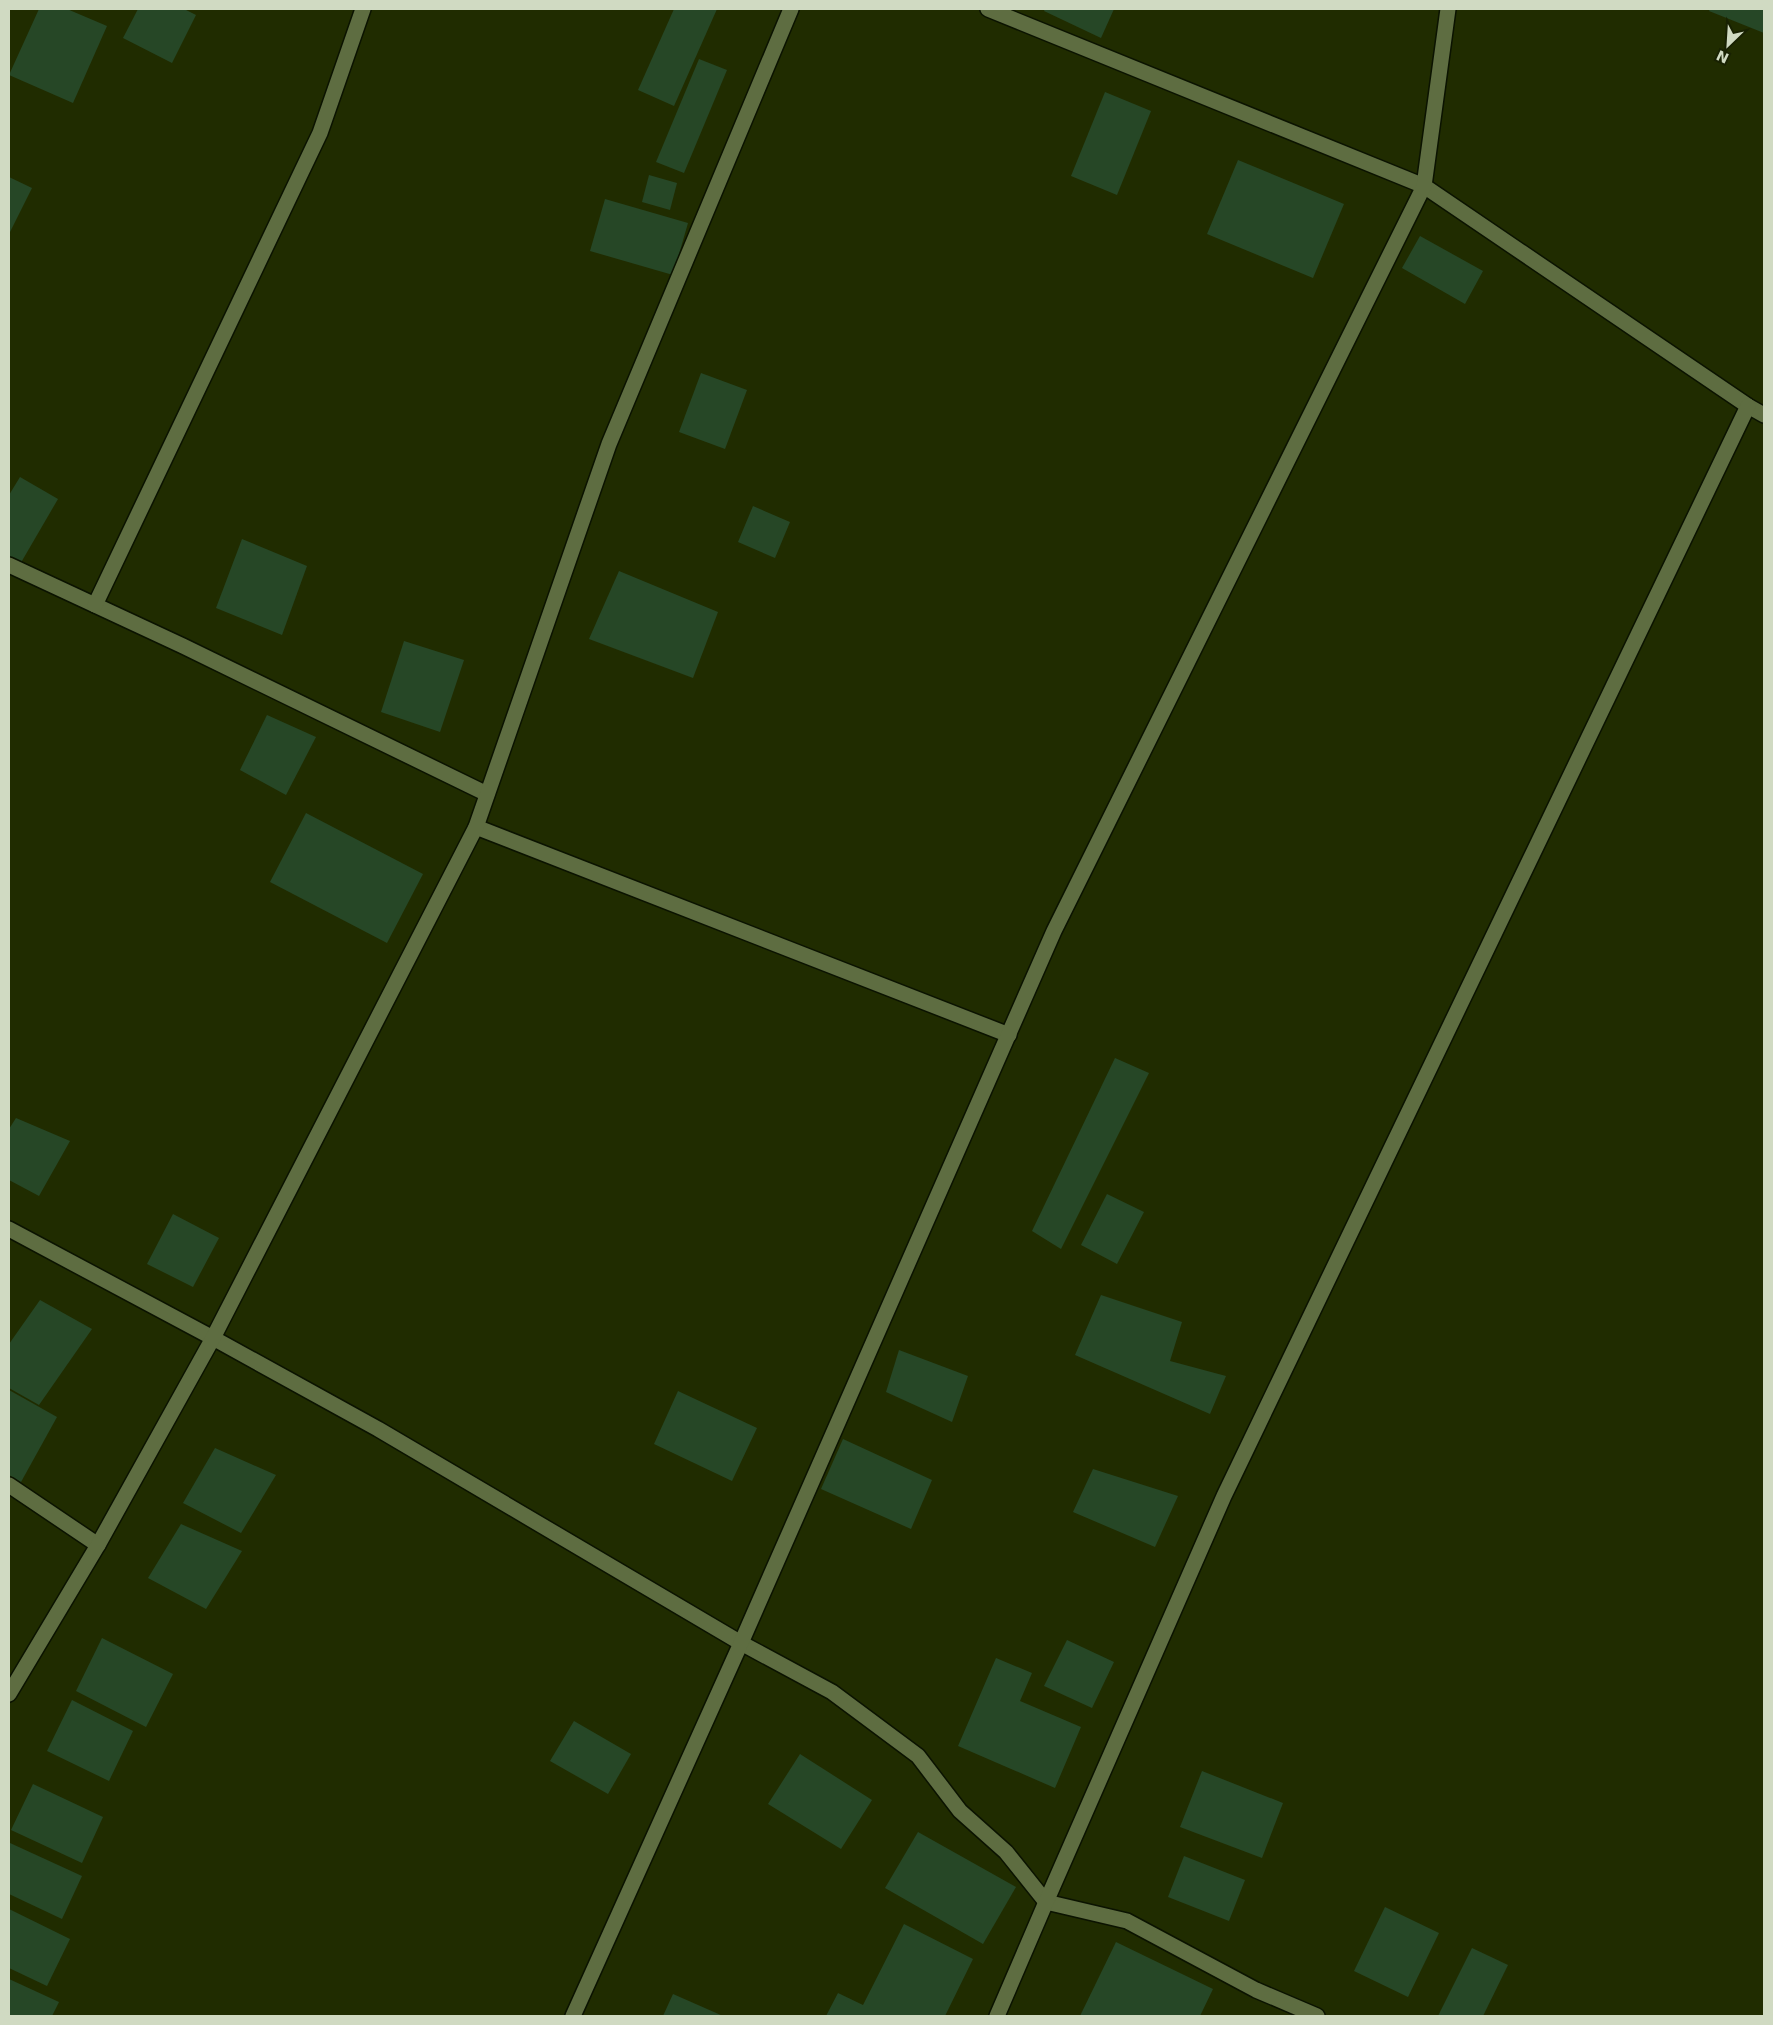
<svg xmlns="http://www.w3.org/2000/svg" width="1773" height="2025" font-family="'DejaVu Sans',sans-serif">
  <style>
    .building { fill: #264726 }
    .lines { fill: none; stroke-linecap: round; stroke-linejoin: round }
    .minor-casing { stroke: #0b1300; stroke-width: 18 }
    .minor { stroke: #5e6d41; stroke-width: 15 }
  </style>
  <rect width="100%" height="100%" fill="#202c00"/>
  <g class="building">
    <path d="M 39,9 L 67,9 L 107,26 L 73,103 L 9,75 Z"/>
    <path d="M 138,9 L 184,9 L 196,15 L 172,63 L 123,38 Z"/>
    <path d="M 674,9 L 717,9 L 674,106 L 638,90 Z"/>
    <path d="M 1045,9 L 1114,9 L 1101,38 L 1044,11 Z"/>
    <path d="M 1710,9 L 1764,9 L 1764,33 L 1709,11 Z"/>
    <path d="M 699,59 L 727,70 L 684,173 L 656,162 Z"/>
    <path d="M 1105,92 L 1151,111 L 1117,195 L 1071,176 Z"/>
    <path d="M 1238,160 L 1344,204 L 1313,278 L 1207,234 Z"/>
    <path d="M 649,175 L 677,183 L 670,210 L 642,202 Z"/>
    <path d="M 9,177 L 32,188 L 9,234 Z"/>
    <path d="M 605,199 L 688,223 L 673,275 L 590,251 Z"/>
    <path d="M 1420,236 L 1483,271 L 1465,304 L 1402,268 Z"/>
    <path d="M 701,373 L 747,390 L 725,449 L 679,432 Z"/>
    <path d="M 20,477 L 58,499 L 19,566 L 9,560 L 9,495 Z"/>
    <path d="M 753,506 L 790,522 L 775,558 L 738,542 Z"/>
    <path d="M 242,539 L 307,566 L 282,635 L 216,608 Z"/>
    <path d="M 619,571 L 718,612 L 693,678 L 589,639 Z"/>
    <path d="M 404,641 L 464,660 L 440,732 L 381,712 Z"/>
    <path d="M 267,715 L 316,737 L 286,795 L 240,770 Z"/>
    <path d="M 306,813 L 423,874 L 387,943 L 270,882 Z"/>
    <path d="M 1115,1058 L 1149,1073 L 1061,1249 L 1032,1231 Z"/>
    <path d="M 16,1118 L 70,1141 L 39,1196 L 9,1180 L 9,1129 Z"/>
    <path d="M 1107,1194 L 1144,1212 L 1117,1264 L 1081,1245 Z"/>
    <path d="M 173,1214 L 219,1238 L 193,1287 L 147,1264 Z"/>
    <path d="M 1101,1295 L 1182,1322 L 1170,1361 L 1226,1376 L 1210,1414 L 1075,1355 Z"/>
    <path d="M 40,1300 L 92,1329 L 39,1405 L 9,1388 L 9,1344 Z"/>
    <path d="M 899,1350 L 968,1376 L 952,1422 L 886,1392 Z"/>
    <path d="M 9,1390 L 57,1417 L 21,1482 L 9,1475 Z"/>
    <path d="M 678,1391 L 757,1428 L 732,1481 L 654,1444 Z"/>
    <path d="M 843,1439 L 932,1480 L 911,1529 L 821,1489 Z"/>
    <path d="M 215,1448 L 276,1475 L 241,1533 L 183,1503 Z"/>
    <path d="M 1093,1469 L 1178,1496 L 1155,1547 L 1073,1512 Z"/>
    <path d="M 181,1524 L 242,1551 L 206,1609 L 148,1578 Z"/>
    <path d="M 102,1638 L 173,1674 L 146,1727 L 76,1691 Z"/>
    <path d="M 1067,1640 L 1114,1662 L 1092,1708 L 1044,1686 Z"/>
    <path d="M 996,1658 L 1032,1673 L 1020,1701 L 1081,1727 L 1055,1788 L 958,1746 Z"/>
    <path d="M 72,1700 L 133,1731 L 109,1781 L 47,1751 Z"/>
    <path d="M 574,1721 L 631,1754 L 608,1794 L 550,1761 Z"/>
    <path d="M 800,1754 L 872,1800 L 841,1849 L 768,1804 Z"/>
    <path d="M 1202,1771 L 1283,1803 L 1262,1858 L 1180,1827 Z"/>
    <path d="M 33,1784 L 103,1817 L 82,1863 L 11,1830 Z"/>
    <path d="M 918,1832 L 1016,1887 L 983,1944 L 885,1888 Z"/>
    <path d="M 10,1843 L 82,1876 L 62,1919 L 9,1894 L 9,1846 Z"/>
    <path d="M 1184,1856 L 1245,1880 L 1229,1921 L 1168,1897 Z"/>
    <path d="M 1385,1907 L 1439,1933 L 1408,1997 L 1354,1971 Z"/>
    <path d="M 9,1909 L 70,1939 L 47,1986 L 9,1968 Z"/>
    <path d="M 904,1924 L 973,1959 L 945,2016 L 826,2016 L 838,1993 L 863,2005 Z"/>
    <path d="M 1116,1942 L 1213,1989 L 1200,2016 L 1080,2016 Z"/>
    <path d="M 1472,1948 L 1508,1965 L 1483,2016 L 1438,2016 Z"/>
    <path d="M 9,1979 L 59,2002 L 52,2016 L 9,2016 Z"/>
    <path d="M 673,1994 L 723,2016 L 663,2016 Z"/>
  </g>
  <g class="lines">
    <defs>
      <g id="minor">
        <path d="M 988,9 L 1424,186 L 1748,406 L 1764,415"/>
        <path d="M 9,565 L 183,646 L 487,794"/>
        <path d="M 95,605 L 320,133 L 363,9"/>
        <path d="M 476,827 L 1009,1035"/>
        <path d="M 9,1229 L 213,1338 L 378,1429 L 741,1643 L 832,1692 L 918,1756 L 960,1811 L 1006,1852 L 1046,1902 L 1127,1921 L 1256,1990 L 1317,2016"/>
        <path d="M 9,1485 L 98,1545"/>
        <path d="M 9,1694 L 98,1545 L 213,1338 L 476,827 L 609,444 L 791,9"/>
        <path d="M 573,2016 L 741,1643 L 1054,931 L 1424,186 L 1448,9"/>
        <path d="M 997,2016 L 1046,1902 L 1224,1496 L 1748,406"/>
      </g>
    </defs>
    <use href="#minor" class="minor-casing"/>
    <use href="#minor" class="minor"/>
  </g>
  <rect width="1773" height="2025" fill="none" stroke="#d0dac2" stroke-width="20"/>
  <g transform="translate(1728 45) rotate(205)" stroke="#182102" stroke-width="4" paint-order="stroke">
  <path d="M0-4L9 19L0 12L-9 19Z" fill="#d0dac2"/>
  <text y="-8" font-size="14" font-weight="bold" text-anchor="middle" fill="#d0dac2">N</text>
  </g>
</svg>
